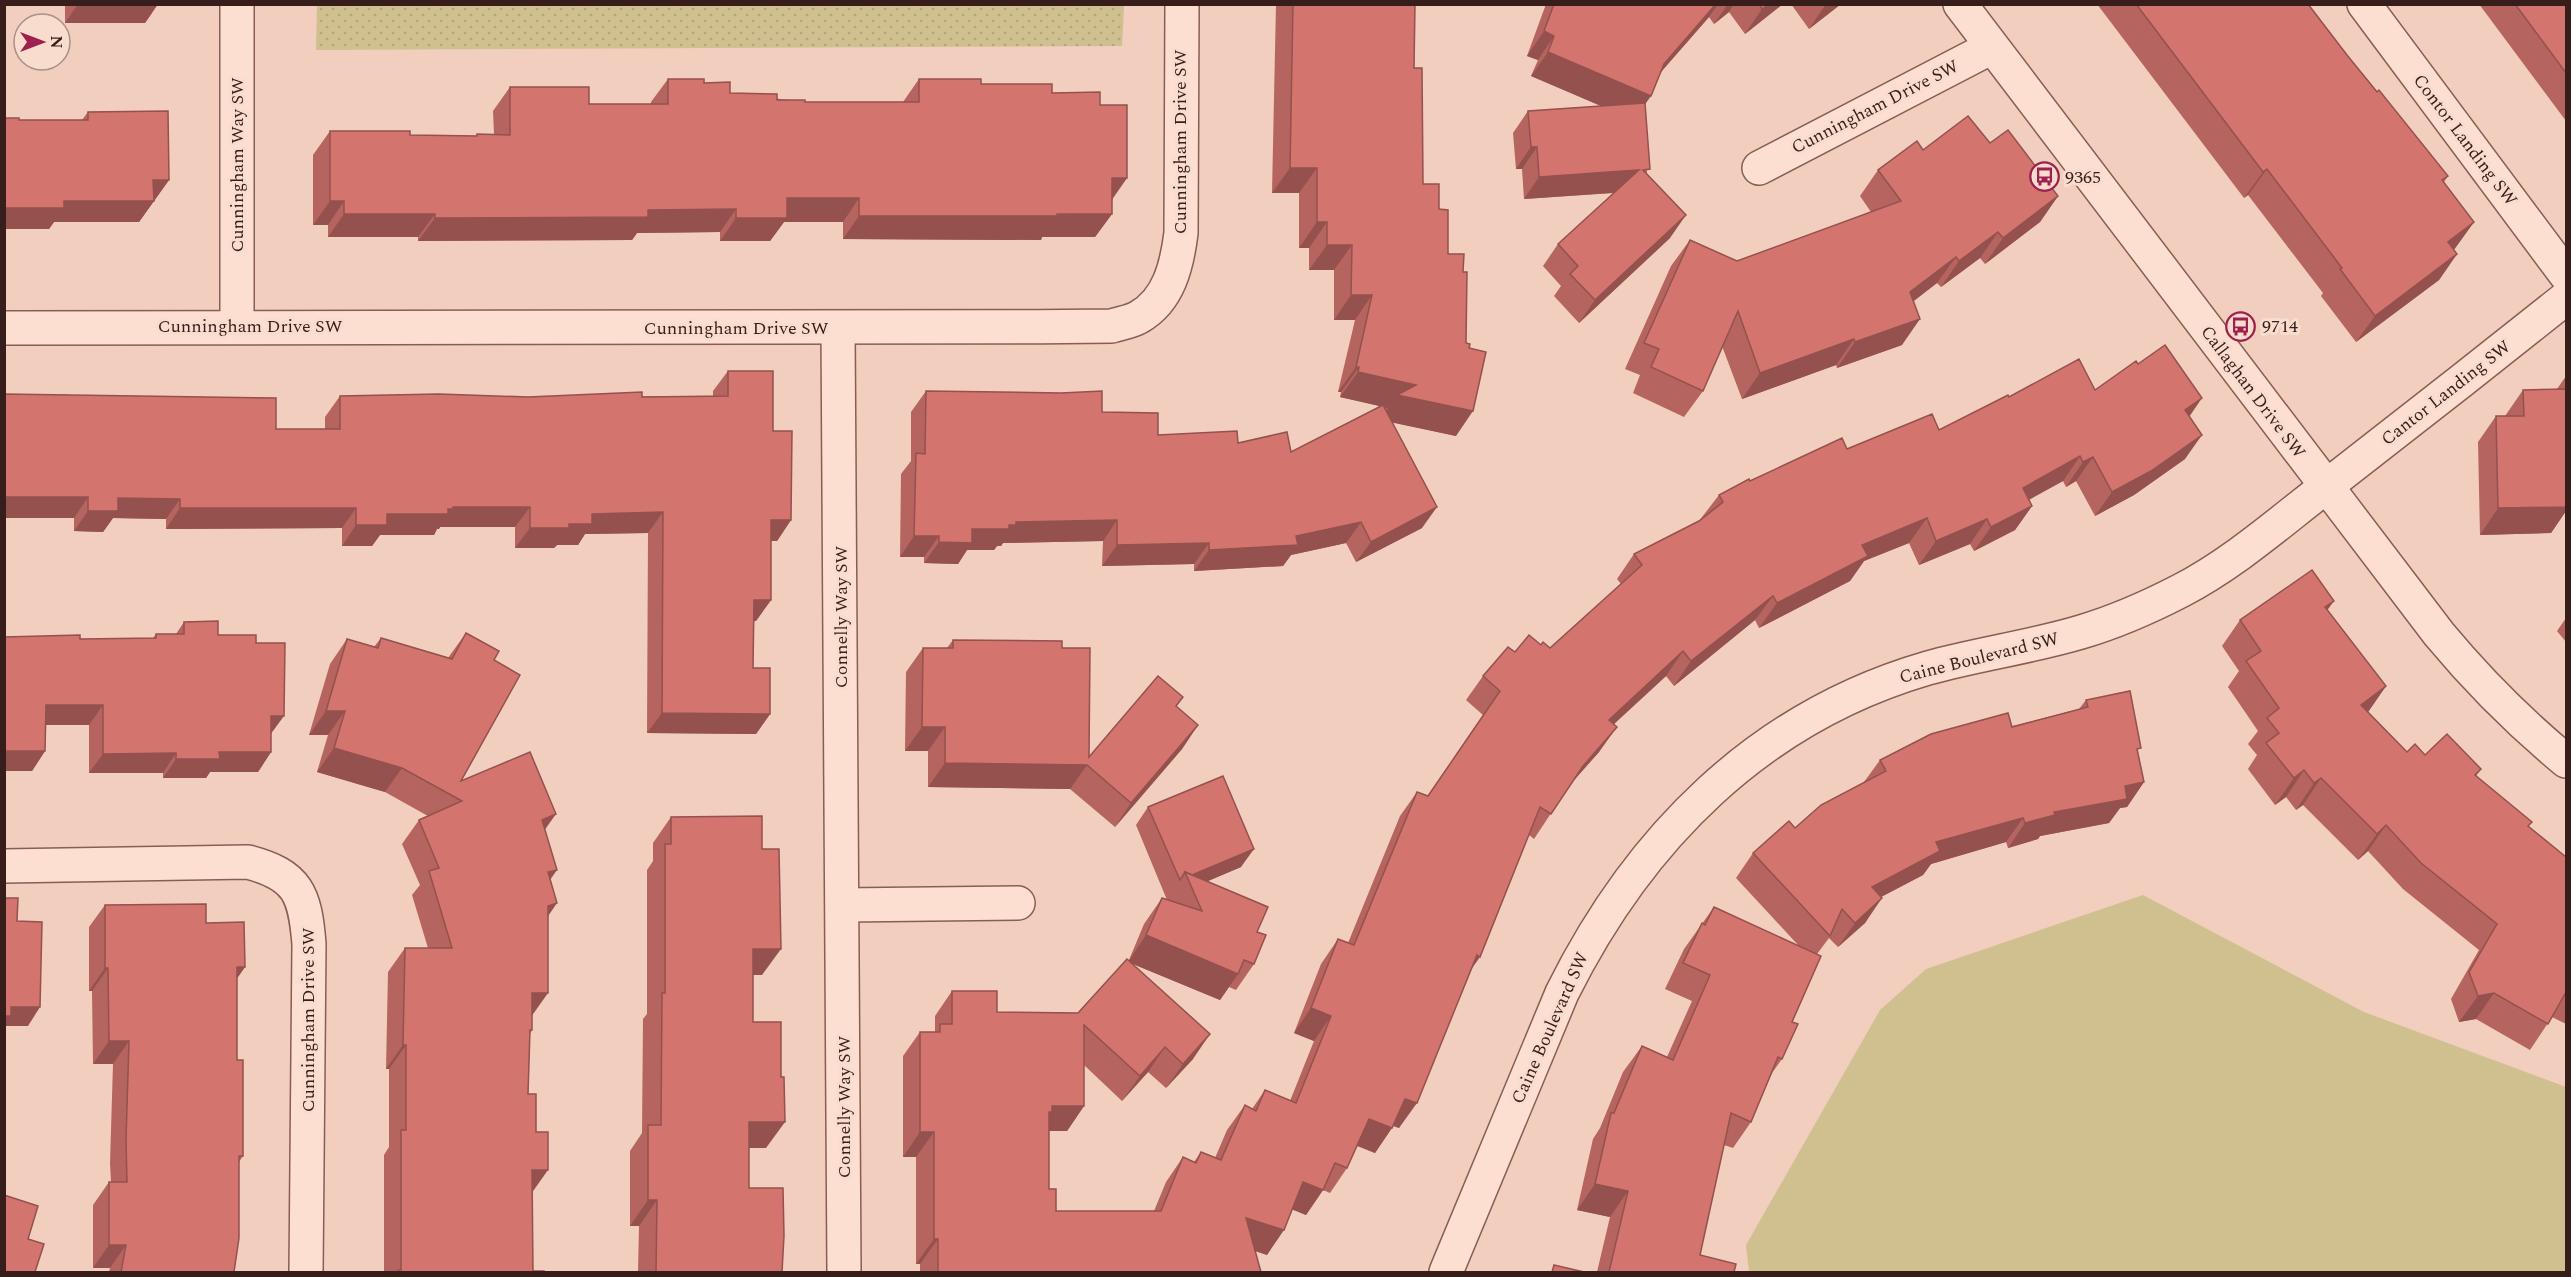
<svg xmlns="http://www.w3.org/2000/svg" width="2571" height="1277" font-family="Spectral,serif">
  <style>
    .grass { fill: #d0c090 }
    .park { fill: url(#park-dots) }
    .lines { fill: none; stroke-linecap: round; stroke-linejoin: round }
    .minor-casing { stroke: #8a5d54; stroke-width: 36 }
    .minor { stroke: #fcdfd0; stroke-width: 33 }
    .wall { fill: #b5645f }
    .shaded-wall { fill: #94514e }
    .building { fill: #d3746f; stroke: #94514e; stroke-width: 1.5 }
    .labels { text-anchor: middle; dominant-baseline: central; stroke-width: 6; stroke-linejoin: round; paint-order: stroke }
    .street-label { font-size: 18px; fill: #381e1b; stroke: #f8dccd }
    .poi-label { font-size: 18px; fill: #381e1b; stroke: #f8dccd; text-anchor: start }
  </style>
  <defs>
    <pattern id="park-dots" width="8" height="8" patternUnits="userSpaceOnUse" patternTransform="scale(1.5)"><rect width="8" height="8" fill="#d0c090"/><path d="M2 2h.1M6 6h.1" fill="none" stroke="#b3a57c" stroke-width="1.8" stroke-linecap="round"/></pattern>
  </defs>
  <rect width="100%" height="100%" fill="#f1cebd"/>
  <path class="grass" d="M 2143,895 L 2364,1012 L 2566,1087 L 2566,1272 L 1749,1272 L 1746,1245 L 1880,1010 L 1926,969 Z"/>
  <path class="park" d="M 317,5 L 1124,4 L 1124,5 L 1122,46 L 316,50 Z"/>
  <g class="lines">
    <defs>
      <g id="minor">
        <path d="M 237,4 L 237,325"/>
        <path d="M 1960,4 L 2439,634 C 2478,681 2519,722 2566,761"/>
        <path d="M 2364,4 L 2566,275"/>
        <path d="M 1759,168 L 1992,47"/>
        <path d="M 4,328 C 374,324 743,330 1112,326 C 1120,323 1131,322 1139,317 C 1169,300 1177,265 1181,233 L 1182,4"/>
        <path d="M 838,329 L 844,1272"/>
        <path d="M 4,866 L 248,862 C 298,875 305,894 309,944 L 306,1272"/>
        <path d="M 843,905 L 1018,903"/>
        <path d="M 1446,1272 L 1562,993 C 1639,838 1759,717 1928,668 C 1978,654 2031,647 2081,632 C 2115,622 2149,607 2180,591 C 2234,563 2280,522 2328,485 C 2408,423 2487,361 2566,298"/>
      </g>
    </defs>
    <use href="#minor" class="minor-casing"/>
    <use href="#minor" class="minor"/>
  </g>
  <g class="wall">
    <path d="M 65,4 L 158,4 L 145,23 L 65,23 Z"/>
    <path d="M 1276,4 L 1415,4 L 1414,68 L 1423,184 L 1439,209 L 1448,254 L 1463,272 L 1466,343 L 1469,348 L 1456,436 L 1392,422 L 1422,528 L 1356,562 L 1346,543 L 1291,555 L 1283,566 L 1194,571 L 1194,564 L 1102,566 L 1103,541 L 1003,543 L 1001,546 L 997,546 L 994,550 L 967,550 L 958,564 L 924,563 L 924,557 L 900,557 L 901,474 L 911,461 L 911,412 L 926,391 L 1102,412 L 1158,435 L 1238,443 L 1291,452 L 1380,406 L 1340,397 L 1341,392 L 1338,392 L 1355,320 L 1334,320 L 1334,270 L 1309,270 L 1309,248 L 1299,248 L 1299,193 L 1272,193 Z"/>
    <path d="M 1546,4 L 1783,4 L 1745,34 L 1729,12 L 1714,24 L 1709,17 L 1660,73 L 1645,104 L 1647,173 L 1670,238 L 1579,323 L 1554,296 L 1561,286 L 1543,266 L 1558,244 L 1614,193 L 1524,199 L 1522,169 L 1516,169 L 1513,133 L 1528,111 L 1601,106 L 1531,76 L 1538,60 L 1527,56 Z"/>
    <path d="M 1791,4 L 1841,4 L 1809,29 Z"/>
    <path d="M 2097,4 L 2308,4 L 2347,55 L 2448,176 L 2444,182 L 2474,222 L 2454,250 L 2457,254 L 2439,280 L 2356,342 L 2321,296 L 2323,293 L 2248,195 L 2244,198 Z"/>
    <path d="M 2479,4 L 2566,4 L 2566,121 Z"/>
    <path d="M 668,79 L 704,83 L 730,93 L 805,102 L 903,102 L 919,79 L 981,84 L 1052,93 L 1100,105 L 1127,178 L 1112,200 L 1112,214 L 1095,237 L 1042,237 L 1041,240 L 843,239 L 843,222 L 784,222 L 770,241 L 720,241 L 720,232 L 637,233 L 632,240 L 418,241 L 418,237 L 328,237 L 328,225 L 313,225 L 313,155 L 330,131 L 410,135 L 476,136 L 477,134 L 494,134 L 493,111 L 510,87 L 589,104 L 651,104 L 651,102 Z"/>
    <path d="M 88,112 L 169,180 L 139,222 L 54,222 L 49,229 L 4,229 L 19,120 L 82,120 Z"/>
    <path d="M 1990,143 L 2058,196 L 2040,222 L 1985,264 L 1980,258 L 1941,287 L 1937,283 L 1913,301 L 1902,345 L 1837,368 L 1836,365 L 1742,399 L 1722,346 L 1703,391 L 1684,417 L 1633,393 L 1640,375 L 1625,369 L 1671,266 L 1690,240 L 1737,261 L 1871,212 L 1860,196 L 1878,170 L 1923,150 Z"/>
    <path d="M 2138,364 L 2189,417 L 2185,459 L 2134,495 L 2095,516 L 2076,481 L 2066,487 L 2063,481 L 2029,500 L 2032,506 L 2015,530 L 1974,551 L 1970,544 L 1919,565 L 1909,543 L 1864,561 L 1850,581 L 1759,628 L 1755,620 L 1674,686 L 1666,676 L 1613,725 L 1599,752 L 1569,786 L 1534,839 L 1529,835 L 1470,971 L 1399,1128 L 1393,1126 L 1375,1153 L 1357,1146 L 1347,1168 L 1330,1193 L 1323,1190 L 1306,1215 L 1292,1209 L 1267,1255 L 1255,1251 L 1261,1272 L 920,1272 L 920,1264 L 916,1264 L 916,1157 L 903,1157 L 903,1056 L 920,1032 L 935,1032 L 935,1016 L 952,991 L 997,1012 L 1078,1013 L 1129,960 L 1144,924 L 1162,898 L 1167,900 L 1136,825 L 1148,807 L 1241,867 L 1207,881 L 1257,932 L 1254,964 L 1236,990 L 1229,987 L 1220,1000 L 1133,964 L 1193,1059 L 1166,1088 L 1148,1072 L 1122,1101 L 1084,1065 L 1084,1106 L 1067,1131 L 1049,1131 L 1049,1189 L 1056,1211 L 1154,1211 L 1166,1182 L 1183,1157 L 1194,1162 L 1201,1152 L 1215,1158 L 1227,1130 L 1245,1105 L 1252,1109 L 1265,1090 L 1290,1101 L 1314,1041 L 1294,1033 L 1321,964 L 1338,939 L 1348,943 L 1400,816 L 1417,792 L 1428,796 L 1483,715 L 1466,700 L 1483,676 L 1515,652 L 1541,645 L 1550,648 L 1621,584 L 1617,579 L 1634,554 L 1699,521 L 1719,495 L 1750,481 L 1847,449 L 1939,430 L 2009,397 L 2095,390 Z"/>
    <path d="M 728,371 L 773,431 L 791,520 L 777,541 L 771,541 L 771,600 L 756,621 L 754,621 L 753,668 L 770,714 L 756,734 L 647,733 L 648,533 L 585,534 L 578,545 L 557,545 L 554,548 L 515,548 L 515,527 L 440,527 L 439,529 L 437,529 L 434,535 L 380,535 L 372,546 L 342,546 L 342,528 L 166,529 L 166,519 L 113,518 L 103,532 L 74,531 L 74,518 L 4,518 L 4,394 L 276,429 L 325,429 L 325,417 L 340,396 L 528,397 L 713,396 L 713,391 Z"/>
    <path d="M 2566,376 L 2566,511 L 2551,533 L 2480,535 L 2478,442 L 2496,416 L 2505,416 L 2523,390 L 2557,389 Z"/>
    <path d="M 2327,610 L 2386,686 L 2368,712 L 2407,752 L 2425,755 L 2481,769 L 2476,776 L 2528,826 L 2566,857 L 2566,1024 L 2552,1017 L 2530,1050 L 2476,1019 L 2459,1022 L 2451,999 L 2479,950 L 2403,889 L 2368,851 L 2358,860 L 2303,805 L 2296,810 L 2286,797 L 2275,805 L 2248,769 L 2257,755 L 2248,744 L 2258,731 L 2228,687 L 2239,671 L 2222,646 L 2240,620 Z"/>
    <path d="M 2566,618 L 2566,642 L 2557,631 Z"/>
    <path d="M 184,622 L 218,635 L 256,643 L 271,734 L 271,752 L 258,772 L 210,772 L 206,778 L 163,778 L 163,773 L 89,773 L 89,725 L 46,725 L 45,751 L 32,771 L 4,771 L 80,639 L 153,638 L 156,634 L 176,634 Z"/>
    <path d="M 466,633 L 494,660 L 461,781 L 545,830 L 550,880 L 548,915 L 532,1015 L 532,1030 L 530,1034 L 528,1094 L 532,1192 L 533,1271 L 544,1272 L 384,1272 L 384,1155 L 389,1147 L 389,1069 L 386,1069 L 388,972 L 405,948 L 428,948 L 412,895 L 420,885 L 402,844 L 419,820 L 428,816 L 385,792 L 317,772 L 328,735 L 309,735 L 330,664 L 347,639 L 374,647 L 381,638 L 448,658 Z"/>
    <path d="M 953,640 L 1062,648 L 1089,757 L 1176,707 L 1198,725 L 1182,749 L 1115,827 L 1070,789 L 928,787 L 928,751 L 905,751 L 906,672 L 923,648 L 947,648 Z"/>
    <path d="M 2086,700 L 2138,752 L 2144,782 L 2127,807 L 2120,808 L 2109,823 L 2040,836 L 2038,839 L 2008,848 L 2006,842 L 1931,864 L 1923,875 L 1881,897 L 1865,923 L 1838,947 L 1829,938 L 1817,954 L 1792,1022 L 1782,1059 L 1772,1073 L 1751,1122 L 1733,1148 L 1724,1145 L 1700,1255 L 1734,1272 L 1597,1272 L 1610,1217 L 1577,1210 L 1593,1139 L 1600,1128 L 1623,1072 L 1642,1046 L 1667,1057 L 1692,1001 L 1665,989 L 1684,949 L 1714,907 L 1799,946 L 1736,878 L 1753,853 L 1795,828 L 1864,782 L 1880,760 L 2079,709 Z"/>
    <path d="M 671,817 L 762,975 L 753,975 L 753,1022 L 766,1148 L 749,1148 L 749,1188 L 782,1272 L 638,1272 L 639,1226 L 630,1226 L 630,1151 L 642,1133 L 643,1019 L 647,1014 L 647,870 L 653,861 L 653,843 Z"/>
    <path d="M 105,905 L 206,923 L 245,967 L 237,978 L 237,1060 L 243,1156 L 239,1162 L 234,1272 L 109,1272 L 110,1268 L 93,1268 L 93,1205 L 109,1182 L 111,1182 L 110,1163 L 113,1064 L 93,1064 L 92,991 L 89,991 L 89,927 Z"/>
  </g>
  <g class="shaded-wall">
    <path d="M 78,4 L 158,4 L 145,23 L 65,23 Z"/>
    <path d="M 1716,4 L 1718,4 L 1709,17 L 1647,88 L 1664,64 Z"/>
    <path d="M 1728,4 L 1734,4 L 1729,12 L 1714,24 Z"/>
    <path d="M 1769,4 L 1783,4 L 1745,34 L 1762,9 Z"/>
    <path d="M 1826,4 L 1841,4 L 1809,29 Z"/>
    <path d="M 1544,31 L 1554,36 L 1538,60 L 1527,56 Z"/>
    <path d="M 1548,52 L 1651,96 L 1634,120 L 1531,76 Z"/>
    <path d="M 1531,147 L 1537,147 L 1522,169 L 1516,169 Z"/>
    <path d="M 1290,168 L 1317,168 L 1299,193 L 1272,193 Z"/>
    <path d="M 2267,169 L 2248,195 L 2244,198 L 2263,172 Z"/>
    <path d="M 1639,170 L 1624,192 L 1524,199 L 1539,177 Z"/>
    <path d="M 1112,178 L 1127,178 L 1110,201 Z"/>
    <path d="M 153,180 L 169,180 L 139,222 L 54,222 L 49,229 L 4,229 L 4,208 L 64,201 Z"/>
    <path d="M 2058,196 L 2040,222 L 1985,264 L 2003,238 Z"/>
    <path d="M 787,198 L 859,198 L 843,222 L 784,222 L 770,241 L 720,241 L 736,218 Z"/>
    <path d="M 330,201 L 344,201 L 328,225 L 313,225 Z"/>
    <path d="M 736,209 L 720,232 L 637,233 L 632,240 L 418,241 L 435,218 L 648,210 Z"/>
    <path d="M 344,214 L 435,214 L 418,237 L 328,237 Z"/>
    <path d="M 1112,214 L 1095,237 L 1042,237 L 1041,240 L 843,239 L 859,216 Z"/>
    <path d="M 1686,215 L 1670,238 L 1579,323 L 1595,300 Z"/>
    <path d="M 1317,222 L 1327,222 L 1309,248 L 1299,248 Z"/>
    <path d="M 2474,222 L 2455,248 L 2430,268 L 2448,242 Z"/>
    <path d="M 1998,232 L 1980,258 L 1941,287 L 1959,261 Z"/>
    <path d="M 1327,245 L 1352,245 L 1334,270 L 1309,270 Z"/>
    <path d="M 2457,254 L 2439,280 L 2356,342 L 2375,316 Z"/>
    <path d="M 1956,257 L 1937,283 L 1892,318 L 1910,292 Z"/>
    <path d="M 1351,295 L 1372,295 L 1355,320 L 1334,320 Z"/>
    <path d="M 1920,319 L 1902,345 L 1837,368 L 1855,342 Z"/>
    <path d="M 1854,339 L 1836,365 L 1742,399 L 1760,373 Z"/>
    <path d="M 1356,367 L 1359,367 L 1341,392 L 1338,392 Z"/>
    <path d="M 1358,372 L 1416,385 L 1473,411 L 1456,436 L 1380,420 L 1388,408 L 1340,397 Z"/>
    <path d="M 2202,398 L 2185,423 L 2185,410 Z"/>
    <path d="M 2202,435 L 2185,459 L 2134,495 L 2095,516 L 2112,492 Z"/>
    <path d="M 2080,456 L 2063,481 L 2006,512 L 2023,488 Z"/>
    <path d="M 2093,457 L 2076,481 L 2066,487 L 2083,462 Z"/>
    <path d="M 2566,488 L 2566,511 L 2551,533 L 2480,535 L 2498,508 Z"/>
    <path d="M 4,497 L 88,497 L 74,518 L 4,518 Z"/>
    <path d="M 118,498 L 180,499 L 166,519 L 113,518 L 103,532 L 74,531 L 88,511 Z"/>
    <path d="M 2032,506 L 2015,530 L 1974,551 L 1991,527 Z"/>
    <path d="M 453,507 L 530,507 L 515,527 L 440,527 L 439,529 L 437,529 L 434,535 L 380,535 L 372,546 L 342,546 L 356,525 L 387,514 L 448,509 Z"/>
    <path d="M 1437,507 L 1422,528 L 1356,562 L 1371,542 Z"/>
    <path d="M 180,508 L 356,508 L 342,528 L 166,529 Z"/>
    <path d="M 663,512 L 648,533 L 585,534 L 578,545 L 557,545 L 554,548 L 515,548 L 530,528 L 569,524 L 592,514 Z"/>
    <path d="M 1927,518 L 1909,543 L 1864,561 L 1850,581 L 1759,628 L 1777,603 L 1862,545 Z"/>
    <path d="M 1987,519 L 1970,544 L 1919,565 L 1936,541 Z"/>
    <path d="M 771,520 L 791,520 L 777,541 L 756,541 Z"/>
    <path d="M 1117,520 L 1103,541 L 1003,543 L 1001,546 L 997,546 L 994,550 L 967,550 L 958,564 L 924,563 L 939,542 L 972,529 L 1009,525 L 1016,522 Z"/>
    <path d="M 1361,522 L 1346,543 L 1291,555 L 1283,566 L 1194,571 L 1209,550 L 1296,536 Z"/>
    <path d="M 914,536 L 939,536 L 924,557 L 900,557 Z"/>
    <path d="M 1209,543 L 1194,564 L 1102,566 L 1117,545 Z"/>
    <path d="M 1773,596 L 1755,620 L 1674,686 L 1691,661 Z"/>
    <path d="M 754,600 L 771,600 L 756,621 L 740,621 Z"/>
    <path d="M 2334,601 L 2315,627 L 2325,607 Z"/>
    <path d="M 1683,651 L 1666,676 L 1591,745 L 1609,720 Z"/>
    <path d="M 2386,686 L 2368,712 L 2361,705 Z"/>
    <path d="M 46,705 L 103,705 L 89,725 L 32,725 Z"/>
    <path d="M 326,711 L 345,711 L 328,735 L 309,735 Z"/>
    <path d="M 662,713 L 770,714 L 756,734 L 647,733 Z"/>
    <path d="M 271,716 L 284,716 L 270,735 Z"/>
    <path d="M 1198,725 L 1182,749 L 1115,827 L 1131,803 Z"/>
    <path d="M 922,727 L 945,727 L 928,751 L 905,751 Z"/>
    <path d="M 1617,727 L 1599,752 L 1565,790 L 1583,766 Z"/>
    <path d="M 334,748 L 402,768 L 385,792 L 317,772 Z"/>
    <path d="M 4,751 L 45,751 L 32,771 L 4,771 Z"/>
    <path d="M 219,752 L 271,752 L 258,772 L 210,772 L 206,778 L 163,778 L 176,759 Z"/>
    <path d="M 176,753 L 163,773 L 89,773 L 103,754 Z"/>
    <path d="M 945,763 L 1087,765 L 1070,789 L 928,787 Z"/>
    <path d="M 2304,770 L 2286,797 L 2275,805 L 2294,778 Z"/>
    <path d="M 2321,778 L 2303,805 L 2296,810 L 2314,783 Z"/>
    <path d="M 2144,782 L 2127,807 L 2120,808 L 2109,823 L 2040,836 L 2038,839 L 2008,848 L 2025,823 L 2125,786 Z"/>
    <path d="M 556,814 L 539,838 L 542,820 Z"/>
    <path d="M 2023,818 L 2006,842 L 1931,864 L 1923,875 L 1854,911 L 1872,887 L 1936,842 Z"/>
    <path d="M 2386,825 L 2368,851 L 2358,860 L 2377,834 Z"/>
    <path d="M 1254,849 L 1241,867 L 1192,888 L 1187,877 Z"/>
    <path d="M 557,870 L 540,894 L 548,872 Z"/>
    <path d="M 1882,898 L 1865,923 L 1838,947 L 1855,923 Z"/>
    <path d="M 557,903 L 540,928 L 548,906 Z"/>
    <path d="M 1146,935 L 1238,974 L 1220,1000 L 1128,962 Z"/>
    <path d="M 753,949 L 781,949 L 762,975 L 735,975 Z"/>
    <path d="M 1477,955 L 1480,957 L 1463,981 Z"/>
    <path d="M 237,967 L 245,967 L 229,990 Z"/>
    <path d="M 105,968 L 108,968 L 92,991 L 89,991 Z"/>
    <path d="M 532,993 L 548,993 L 531,1017 Z"/>
    <path d="M 2494,993 L 2476,1019 L 2459,1022 L 2478,996 Z"/>
    <path d="M 11,1007 L 40,1007 L 28,1026 L 4,1026 L 4,1016 Z"/>
    <path d="M 1311,1008 L 1331,1016 L 1314,1041 L 1294,1033 Z"/>
    <path d="M 1210,1034 L 1193,1059 L 1166,1088 L 1183,1064 Z"/>
    <path d="M 109,1041 L 129,1041 L 113,1064 L 93,1064 Z"/>
    <path d="M 403,1045 L 406,1045 L 389,1069 L 386,1069 Z"/>
    <path d="M 1165,1047 L 1148,1072 L 1122,1101 L 1140,1076 Z"/>
    <path d="M 1405,1099 L 1417,1103 L 1399,1128 L 1387,1123 Z"/>
    <path d="M 1052,1106 L 1084,1106 L 1067,1131 L 1039,1131 Z"/>
    <path d="M 1369,1119 L 1392,1128 L 1375,1153 L 1351,1143 Z"/>
    <path d="M 749,1122 L 785,1122 L 766,1148 L 730,1148 Z"/>
    <path d="M 920,1132 L 934,1132 L 916,1157 L 903,1157 Z"/>
    <path d="M 532,1170 L 548,1170 L 531,1194 Z"/>
    <path d="M 1303,1182 L 1323,1190 L 1306,1215 L 1286,1207 Z"/>
    <path d="M 1595,1184 L 1628,1191 L 1610,1217 L 1577,1210 Z"/>
    <path d="M 648,1200 L 657,1200 L 639,1226 L 630,1226 Z"/>
    <path d="M 1246,1218 L 1284,1230 L 1267,1255 L 1229,1242 Z"/>
    <path d="M 934,1239 L 938,1239 L 920,1264 L 916,1264 Z"/>
    <path d="M 109,1245 L 126,1245 L 110,1268 L 93,1268 Z"/>
  </g>
  <g class="building">
    <path d="M 1293,4 L 1415,4 L 1414,68 L 1422,68 L 1423,184 L 1439,184 L 1439,209 L 1448,210 L 1448,254 L 1464,254 L 1463,272 L 1467,272 L 1466,343 L 1470,344 L 1469,348 L 1486,352 L 1473,411 L 1397,395 L 1416,385 L 1358,372 L 1359,367 L 1356,367 L 1372,295 L 1351,295 L 1352,245 L 1327,245 L 1327,222 L 1317,222 L 1317,168 L 1290,168 Z"/>
    <path d="M 1554,4 L 1716,4 L 1664,64 L 1651,96 L 1548,52 L 1554,36 L 1544,31 Z"/>
    <path d="M 1759,4 L 1769,4 L 1762,9 Z"/>
    <path d="M 2136,4 L 2308,4 L 2347,55 L 2377,92 L 2379,90 L 2448,176 L 2442,180 L 2474,222 L 2448,242 L 2457,254 L 2375,316 L 2340,269 L 2342,268 L 2267,169 L 2263,172 Z"/>
    <path d="M 2515,4 L 2566,4 L 2566,73 Z"/>
    <path d="M 668,79 L 704,79 L 704,83 L 730,82 L 730,93 L 777,94 L 777,100 L 805,100 L 805,102 L 919,102 L 919,79 L 981,79 L 981,84 L 1052,84 L 1052,93 L 1100,92 L 1100,105 L 1127,105 L 1127,178 L 1112,178 L 1112,214 L 1057,214 L 1057,216 L 859,216 L 859,198 L 787,198 L 787,218 L 736,218 L 736,209 L 648,210 L 648,217 L 435,218 L 435,214 L 344,214 L 344,201 L 330,201 L 330,131 L 410,131 L 410,135 L 477,136 L 477,134 L 510,135 L 510,87 L 589,87 L 589,104 L 668,104 Z"/>
    <path d="M 1645,103 L 1650,169 L 1643,170 L 1686,215 L 1595,300 L 1570,274 L 1578,266 L 1558,244 L 1639,170 L 1539,177 L 1537,147 L 1531,147 L 1528,111 Z"/>
    <path d="M 168,111 L 169,180 L 153,180 L 154,201 L 64,201 L 64,208 L 4,208 L 4,118 L 19,118 L 19,120 L 88,120 L 88,112 Z"/>
    <path d="M 1968,116 L 1990,143 L 2008,130 L 2058,196 L 2003,238 L 1998,232 L 1959,261 L 1956,257 L 1910,292 L 1920,319 L 1855,342 L 1854,339 L 1760,373 L 1738,311 L 1703,391 L 1651,367 L 1659,349 L 1644,343 L 1690,240 L 1737,261 L 1901,201 L 1878,170 L 1917,141 L 1923,150 Z"/>
    <path d="M 2165,345 L 2202,398 L 2185,410 L 2202,435 L 2151,471 L 2112,492 L 2093,457 L 2083,462 L 2080,456 L 2023,488 L 2032,506 L 1991,527 L 1987,519 L 1936,541 L 1927,518 L 1862,545 L 1868,556 L 1777,603 L 1773,596 L 1691,661 L 1683,651 L 1609,720 L 1617,727 L 1583,766 L 1551,814 L 1540,807 L 1480,957 L 1477,955 L 1417,1103 L 1405,1099 L 1392,1128 L 1369,1119 L 1347,1168 L 1335,1163 L 1323,1190 L 1303,1182 L 1284,1230 L 1246,1218 L 1261,1272 L 938,1272 L 938,1239 L 934,1239 L 934,1132 L 920,1132 L 920,1032 L 940,1032 L 940,1024 L 952,1024 L 952,991 L 997,991 L 997,1012 L 1078,1013 L 1127,959 L 1210,1034 L 1183,1064 L 1165,1047 L 1140,1076 L 1084,1025 L 1084,1106 L 1052,1106 L 1052,1112 L 1049,1112 L 1049,1189 L 1056,1189 L 1056,1211 L 1161,1211 L 1183,1157 L 1196,1163 L 1201,1152 L 1221,1160 L 1245,1105 L 1256,1111 L 1265,1090 L 1296,1103 L 1331,1016 L 1311,1008 L 1338,939 L 1354,945 L 1417,792 L 1428,796 L 1500,691 L 1483,676 L 1508,647 L 1515,652 L 1529,635 L 1541,645 L 1543,642 L 1550,648 L 1642,565 L 1634,554 L 1699,521 L 1723,502 L 1719,495 L 1749,479 L 1750,481 L 1842,438 L 1847,449 L 1932,414 L 1939,430 L 2008,395 L 2009,397 L 2079,359 L 2095,390 L 2136,361 L 2138,364 Z"/>
    <path d="M 728,371 L 773,371 L 773,431 L 792,431 L 791,520 L 771,520 L 771,600 L 754,600 L 753,668 L 770,668 L 770,714 L 662,713 L 663,512 L 592,514 L 592,524 L 569,524 L 569,528 L 530,528 L 530,507 L 453,507 L 453,509 L 448,509 L 448,514 L 387,514 L 387,525 L 356,525 L 356,508 L 180,508 L 180,499 L 118,498 L 118,511 L 88,511 L 88,497 L 4,497 L 4,394 L 276,398 L 276,429 L 340,429 L 340,396 L 439,394 L 528,397 L 642,392 L 642,397 L 728,396 Z"/>
    <path d="M 2566,389 L 2566,507 L 2498,508 L 2496,416 L 2524,416 L 2523,390 Z"/>
    <path d="M 926,391 L 1061,393 L 1102,391 L 1102,412 L 1158,413 L 1158,435 L 1237,431 L 1238,443 L 1287,432 L 1291,452 L 1383,405 L 1437,507 L 1371,542 L 1361,522 L 1296,536 L 1298,545 L 1209,550 L 1209,543 L 1117,545 L 1117,520 L 1016,522 L 1016,525 L 1009,525 L 1009,529 L 972,529 L 972,543 L 939,542 L 939,536 L 914,536 L 916,453 L 925,454 Z"/>
    <path d="M 2312,570 L 2334,601 L 2325,607 L 2386,686 L 2361,705 L 2407,752 L 2415,744 L 2425,755 L 2447,734 L 2481,769 L 2475,775 L 2532,822 L 2528,826 L 2566,857 L 2566,992 L 2548,1024 L 2494,993 L 2478,996 L 2469,972 L 2497,924 L 2421,863 L 2386,825 L 2377,834 L 2321,778 L 2314,783 L 2304,770 L 2294,778 L 2266,743 L 2279,733 L 2267,718 L 2279,708 L 2246,661 L 2261,651 L 2240,620 Z"/>
    <path d="M 218,621 L 218,635 L 256,635 L 256,643 L 285,643 L 284,716 L 271,716 L 271,752 L 219,752 L 220,759 L 176,759 L 176,753 L 103,754 L 103,705 L 46,705 L 45,751 L 4,751 L 4,637 L 80,635 L 80,639 L 156,638 L 156,634 L 184,634 L 184,622 Z"/>
    <path d="M 466,633 L 499,651 L 494,660 L 520,675 L 461,781 L 530,752 L 556,814 L 542,820 L 557,870 L 548,872 L 557,903 L 548,906 L 548,993 L 532,993 L 532,1030 L 530,1030 L 528,1094 L 536,1094 L 536,1132 L 548,1132 L 548,1170 L 532,1170 L 533,1271 L 544,1271 L 544,1272 L 398,1272 L 398,1270 L 401,1270 L 401,1130 L 406,1130 L 406,1045 L 403,1045 L 405,948 L 452,948 L 429,871 L 439,868 L 419,820 L 462,801 L 402,768 L 334,748 L 345,711 L 326,711 L 347,639 L 378,648 L 381,638 L 452,659 Z"/>
    <path d="M 953,640 L 1062,641 L 1062,648 L 1090,648 L 1089,757 L 1158,676 L 1183,697 L 1176,706 L 1198,725 L 1131,803 L 1087,765 L 945,763 L 945,727 L 922,727 L 923,648 L 953,648 Z"/>
    <path d="M 2130,691 L 2141,748 L 2137,749 L 2144,782 L 2125,786 L 2127,799 L 2054,812 L 2055,815 L 2025,823 L 2023,818 L 1936,842 L 1940,851 L 1872,887 L 1882,898 L 1855,923 L 1842,909 L 1830,936 L 1753,853 L 1789,821 L 1795,828 L 1821,805 L 1886,771 L 1880,760 L 1931,734 L 2008,713 L 2012,727 L 2088,707 L 2086,700 Z"/>
    <path d="M 1223,776 L 1254,849 L 1192,875 L 1185,872 L 1180,880 L 1148,807 Z"/>
    <path d="M 762,816 L 762,849 L 779,849 L 781,949 L 753,949 L 753,1022 L 781,1022 L 781,1077 L 784,1077 L 785,1122 L 749,1122 L 749,1188 L 783,1188 L 784,1236 L 782,1272 L 656,1272 L 657,1200 L 648,1200 L 648,1125 L 661,1125 L 662,993 L 665,993 L 665,844 L 671,844 L 671,817 Z"/>
    <path d="M 1185,872 L 1268,907 L 1257,932 L 1266,935 L 1254,964 L 1244,960 L 1238,974 L 1146,935 L 1162,898 L 1202,911 Z"/>
    <path d="M 4,898 L 18,898 L 17,921 L 42,922 L 40,1007 L 11,1007 L 11,1016 L 4,1016 Z"/>
    <path d="M 206,904 L 206,923 L 244,922 L 245,967 L 237,967 L 237,1060 L 243,1060 L 243,1156 L 239,1156 L 239,1238 L 234,1272 L 121,1272 L 126,1245 L 109,1245 L 109,1182 L 127,1182 L 126,1140 L 129,1041 L 109,1041 L 108,968 L 105,968 L 105,905 Z"/>
    <path d="M 1714,907 L 1821,956 L 1792,1022 L 1798,1024 L 1782,1059 L 1778,1057 L 1751,1122 L 1731,1113 L 1700,1255 L 1736,1264 L 1734,1272 L 1609,1272 L 1628,1191 L 1595,1184 L 1611,1113 L 1614,1113 L 1642,1046 L 1673,1060 L 1710,975 L 1683,963 L 1702,923 L 1705,925 Z"/>
    <path d="M 4,1195 L 38,1206 L 28,1239 L 44,1244 L 35,1272 L 4,1272 Z"/>
    <path d="M 1554,1265 L 1584,1272 L 1552,1272 Z"/>
  </g>
  <defs>
    <symbol id="bus-ring" viewBox="-11 -11 22 22"><circle r="9.5" fill="#f8dccd" stroke="#9e204f" stroke-width="1.5"/><path d="M-5-6H5V4H4V6H2V4H-2V6H-4V4H-5ZM-3.5-4V0h7V-4ZM-3.5 1.2v1.5H-2V1.2ZM2 1.2v1.5H3.5V1.2Z" fill="#9e204f"/></symbol>
  </defs>
  <g fill-rule="evenodd">
    <use href="#bus-ring" x="2028" y="160" width="33" height="33"/>
    <use href="#bus-ring" x="2224" y="310" width="33" height="33"/>
  </g>
  <g class="labels">
    <g class="street-label">
      <text transform="translate(1875 107) rotate(-27)">Cunningham Drive SW</text>
      <text transform="translate(2465 140) rotate(53)">Contor Landing SW</text>
      <text transform="translate(1180 142) rotate(-90)">Cunningham Drive SW</text>
      <text transform="translate(237 165) rotate(-90)">Cunningham Way SW</text>
      <text x="250" y="326">Cunningham Drive SW</text>
      <text x="736" y="328">Cunningham Drive SW</text>
      <text transform="translate(2253 392) rotate(53)">Callaghan Drive SW</text>
      <text transform="translate(2446 393) rotate(-38)">Cantor Landing SW</text>
      <text transform="translate(841 617) rotate(-90)">Connelly Way SW</text>
      <text transform="translate(1979 658) rotate(-14)">Caine Boulevard SW</text>
      <text transform="translate(308 1020) rotate(-90)">Cunningham Drive SW</text>
      <text transform="translate(1550 1028) rotate(-66)">Caine Boulevard SW</text>
      <text transform="translate(844 1107) rotate(-90)">Connelly Way SW</text>
    </g>
    <g class="poi-label">
      <text x="2065" y="177">9365</text>
      <text x="2262" y="326">9714</text>
    </g>
  </g>
  <rect width="2571" height="1277" fill="none" stroke="#381e1b" stroke-width="12"/>
  <g transform="translate(42 42) rotate(90)"><circle r="28" fill="#f8dccd" stroke="#ab9086" stroke-width="1.5"/>
  <path d="M0-4.5L10 22L0 15L-10 22Z" fill="#9e204f"/>
  <text y="-9" font-size="16" font-weight="bold" text-anchor="middle" fill="#381e1b">N</text>
  </g>
</svg>
